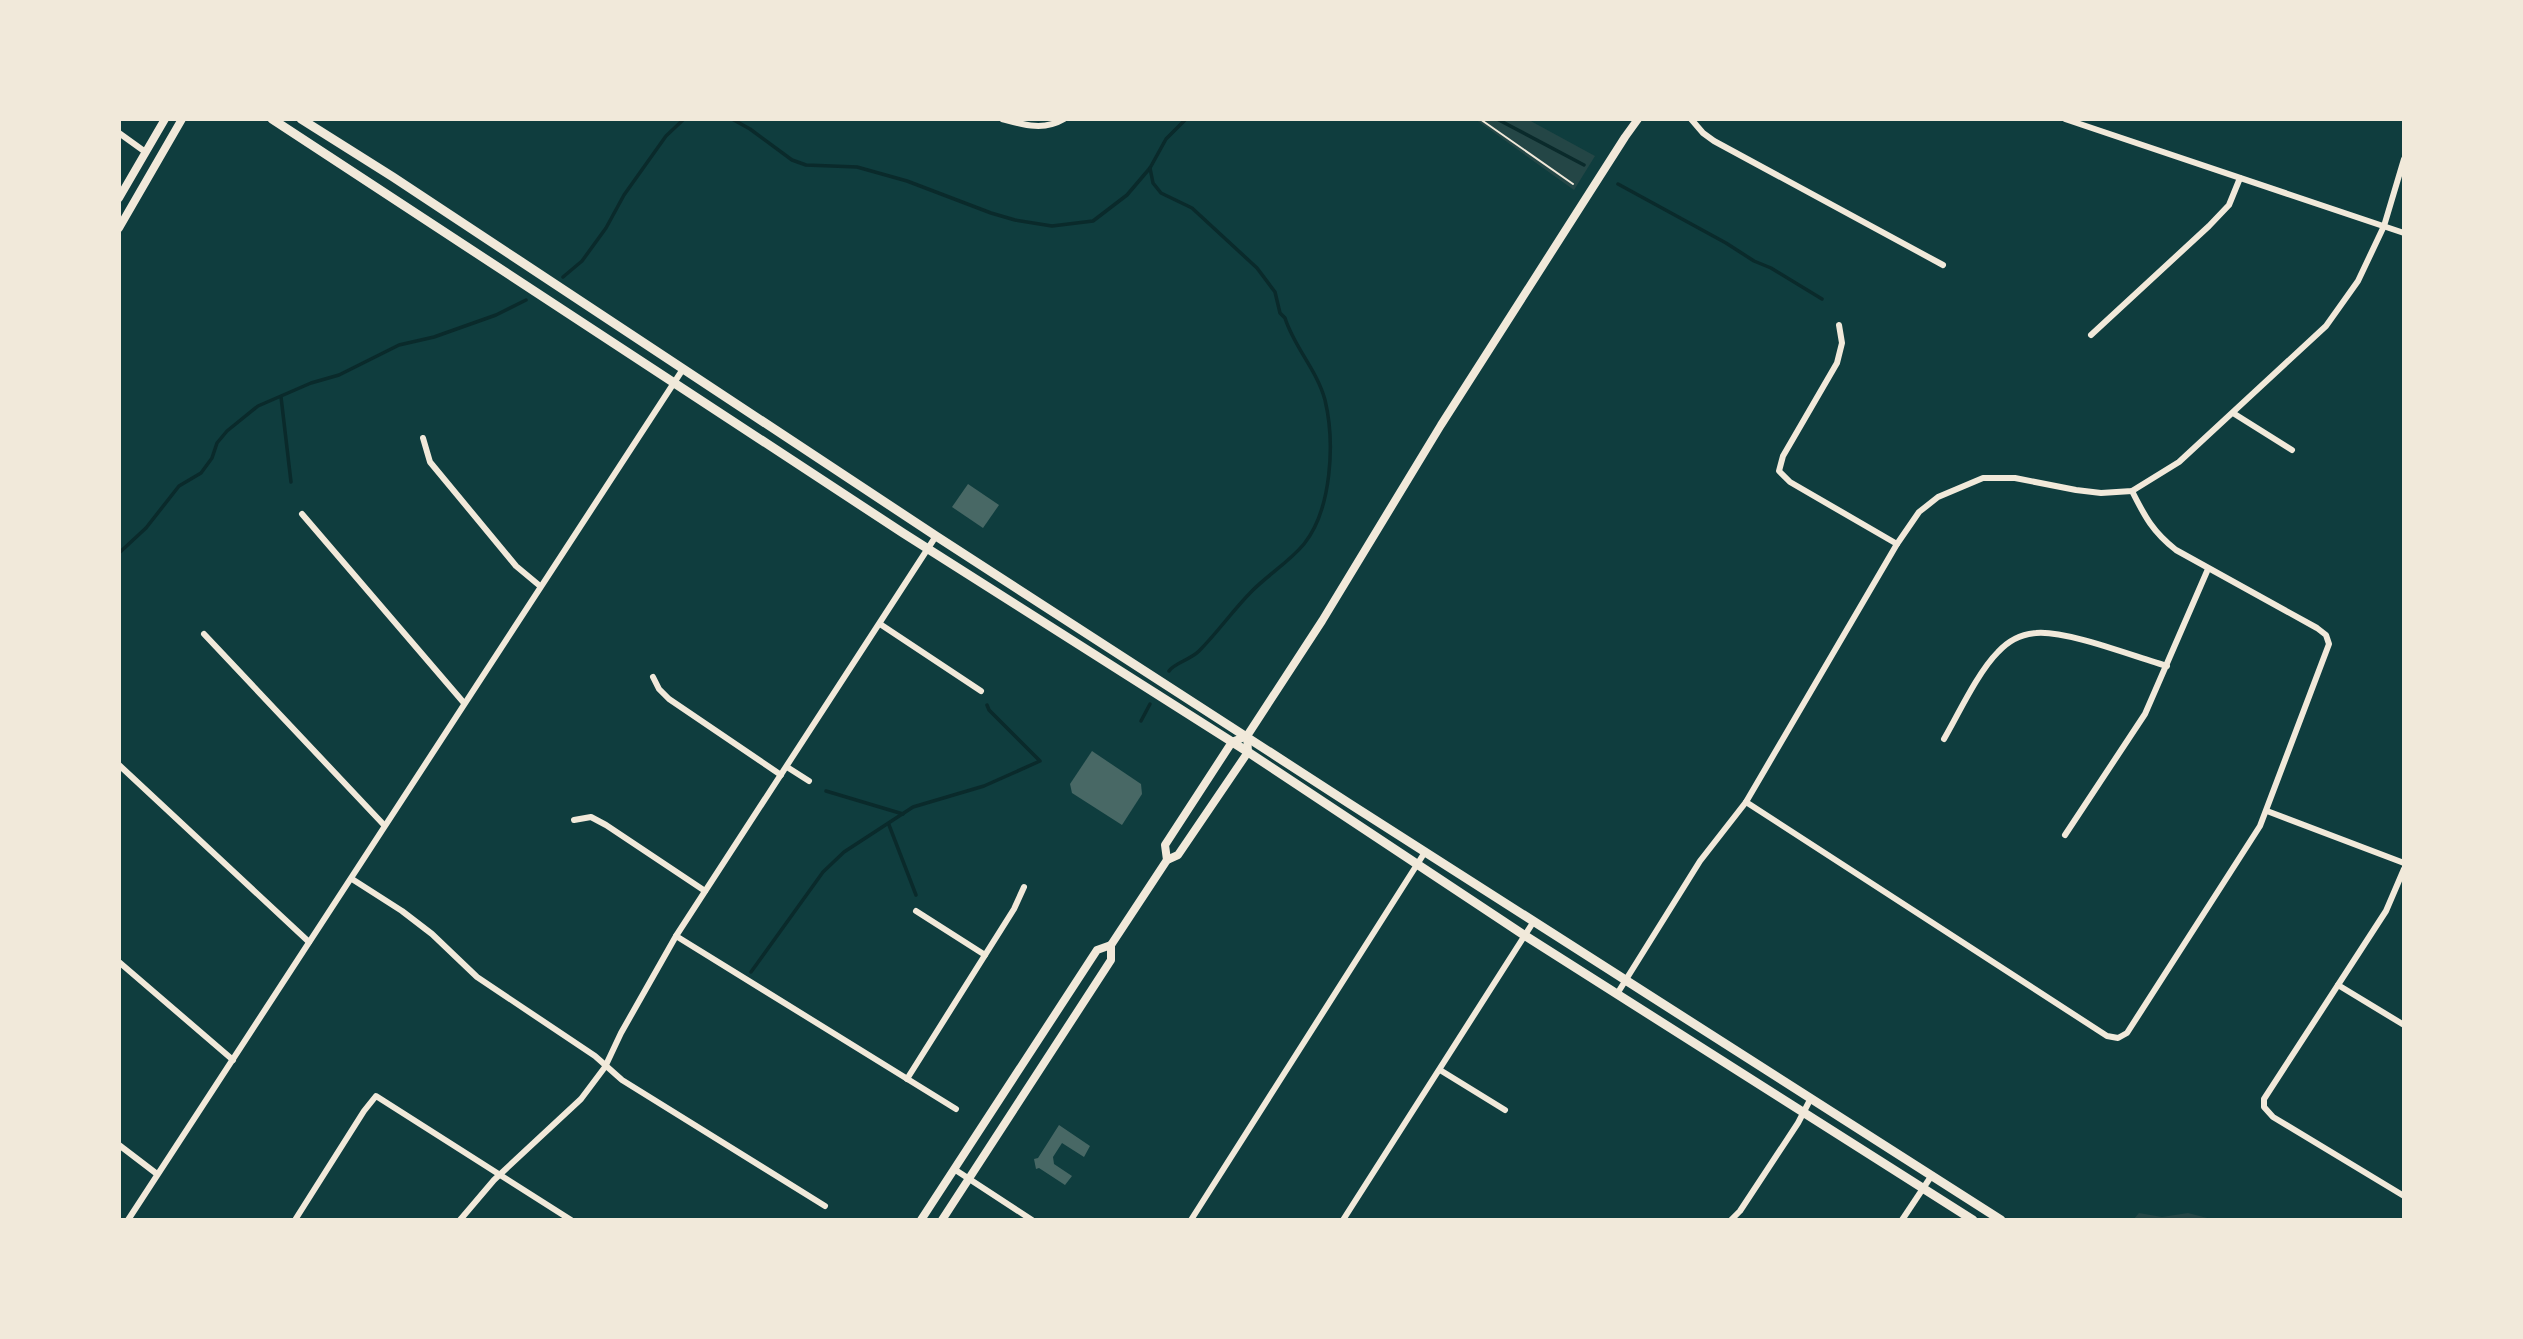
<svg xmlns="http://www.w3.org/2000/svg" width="2523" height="1339" font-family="'Work Sans',sans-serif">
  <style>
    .green { fill: #244646 }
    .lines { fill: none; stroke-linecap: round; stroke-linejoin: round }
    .stream { stroke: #0a2a2b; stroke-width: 3.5 }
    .building { fill: #486865 }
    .path { stroke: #f1e9da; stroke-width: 2 }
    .minor { stroke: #f1e9da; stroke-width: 6 }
    .tertiary { stroke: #f1e9da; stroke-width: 8 }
    .secondary { stroke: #f1e9da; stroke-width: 9 }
  </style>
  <rect width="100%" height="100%" fill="#0f3d3e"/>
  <g class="green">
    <path d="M 1475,119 L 1527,119 L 1595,156 L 1574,190 Z"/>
    <path d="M 2139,1213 L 2162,1217 L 2188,1213 L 2215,1220 L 2133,1220 Z"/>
  </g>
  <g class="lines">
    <g class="stream">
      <path d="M 732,119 L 750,129 L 792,160 L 806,165 L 857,167 L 907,181 L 991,213 L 1015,220 L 1052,226 L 1093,221 L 1127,195 L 1150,168 L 1166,139 L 1186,119"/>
      <path d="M 1497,119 L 1584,165"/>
      <path d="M 1150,168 L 1153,183 L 1161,193 L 1192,208 L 1257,268 L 1275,292 L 1280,313 L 1285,318 C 1294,347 1317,370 1325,400 C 1335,442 1332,509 1304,544 C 1289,562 1269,574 1252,591 C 1233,610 1218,632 1199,651 C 1190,660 1174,663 1169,671"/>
      <path d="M 1618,184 L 1726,243 L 1754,261 L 1771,268 L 1822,299"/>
      <path d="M 563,277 L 582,261 L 606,228 L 624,195 L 666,136 L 684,119"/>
      <path d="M 281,397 L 291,482"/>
      <path d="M 119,553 L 146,528 L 179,486 L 201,473 L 212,458 L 217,443 L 227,431 L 258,406 L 311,383 L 339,375 L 399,345 L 434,337 L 496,315 L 526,300"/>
      <path d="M 1141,721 L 1150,704"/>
      <path d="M 826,791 L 903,814"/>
      <path d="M 889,825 L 916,895"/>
      <path d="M 751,972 L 823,872 L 844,852 L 913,807 L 984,786 L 1040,761 L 989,710 L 987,705"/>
    </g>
  </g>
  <g class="building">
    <path d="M 968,484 L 999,505 L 983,528 L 952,507 Z"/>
    <path d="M 1092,751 L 1141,784 L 1142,794 L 1122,825 L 1072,793 L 1070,784 Z"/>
    <path d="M 1059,1125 L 1090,1146 L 1084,1157 L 1062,1143 L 1053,1157 L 1054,1164 L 1072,1176 L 1065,1185 L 1039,1168 L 1036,1169 L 1034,1159 L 1038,1158 Z"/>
  </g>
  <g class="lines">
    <path class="path" d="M 1480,119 L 1573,184"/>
    <g class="minor">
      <path d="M 1002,119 C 1024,125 1044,131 1064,119"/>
      <path d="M 1691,119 L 1703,133 L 1714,141 L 1943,265"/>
      <path d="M 2065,119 L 2404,233"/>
      <path d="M 119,133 L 144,151"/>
      <path d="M 1839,325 L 1842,343 L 1837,363 L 1783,456 L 1779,471 L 1790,482 L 1897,544"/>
      <path d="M 2091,335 L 2209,226 L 2229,205 L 2240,178"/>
      <path d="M 2233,413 L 2292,450"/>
      <path d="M 423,438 L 430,462 L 516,566 L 540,586"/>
      <path d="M 302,514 L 464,703"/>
      <path d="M 880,624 L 981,691"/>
      <path d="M 204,634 L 384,825"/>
      <path d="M 653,677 L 659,689 L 669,699 L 781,775"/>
      <path d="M 1944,739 C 1959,713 1978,672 1998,652 C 2008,641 2021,634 2036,633 C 2066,630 2135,657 2167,666"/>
      <path d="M 119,765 L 309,942"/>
      <path d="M 787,767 L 809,781"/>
      <path d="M 1746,802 L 2107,1036 L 2118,1038 L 2127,1033 L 2260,826 L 2329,644 L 2326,635 L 2317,628 L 2176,550 C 2153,532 2145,517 2132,491"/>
      <path d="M 2267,811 L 2404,863"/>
      <path d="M 574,820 L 591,817 L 606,825 L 705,891"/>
      <path d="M 2065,835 L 2145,714 L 2208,569"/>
      <path d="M 2404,869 L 2386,911 L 2264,1099 L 2264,1107 L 2273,1117 L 2404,1196"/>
      <path d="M 352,879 L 402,911 L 432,934 L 477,977 L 595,1056 L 622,1080 L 825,1206"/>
      <path d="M 916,911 L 985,955"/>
      <path d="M 676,936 L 956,1109"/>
      <path d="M 119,962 L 233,1060"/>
      <path d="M 2338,985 L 2404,1025"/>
      <path d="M 1617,994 L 1700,861 L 1746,802 L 1897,544 L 1919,512 L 1938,497 L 1983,478 L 2015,478 L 2076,490 L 2101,493 L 2132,491 L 2179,462 L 2326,326 L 2358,281 L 2384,226 L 2404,159"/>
      <path d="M 1440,1070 L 1505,1110"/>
      <path d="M 907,1079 L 1014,909 L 1024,887"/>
      <path d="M 119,1145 L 157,1174"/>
      <path d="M 954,1169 L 1032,1220"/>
      <path d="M 128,1220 L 683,369"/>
      <path d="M 295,1220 L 364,1111 L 376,1096 L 571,1220"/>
      <path d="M 460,1220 L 494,1180 L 581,1099 L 605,1067 L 621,1033 L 676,936 L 936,536"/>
      <path d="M 1191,1220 L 1425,852"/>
      <path d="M 1343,1220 L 1534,921"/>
      <path d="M 1731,1220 L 1740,1211 L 1798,1123 L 1811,1098"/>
      <path d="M 1902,1220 L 1932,1175"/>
    </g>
    <g class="tertiary">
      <path d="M 119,198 L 165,119"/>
      <path d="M 119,228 L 182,119"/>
      <path d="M 1167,860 L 1165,845 L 1232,742 L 1247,736"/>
      <path d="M 921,1220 L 1097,950 L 1111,945"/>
      <path d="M 942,1220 L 1111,960 L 1111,945 L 1167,860 L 1178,855 L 1248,752 L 1247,736 L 1322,621 L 1441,425 L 1625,137 L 1638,119"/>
    </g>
    <g class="secondary">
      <path d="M 272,119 L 903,533 L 1248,752 L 1524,935 L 1973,1220"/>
      <path d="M 301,119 L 393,177 L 936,536 L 1350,804 L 2001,1220"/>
    </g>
  </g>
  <rect width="2523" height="1339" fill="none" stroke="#f1e9da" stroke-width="242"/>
</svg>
